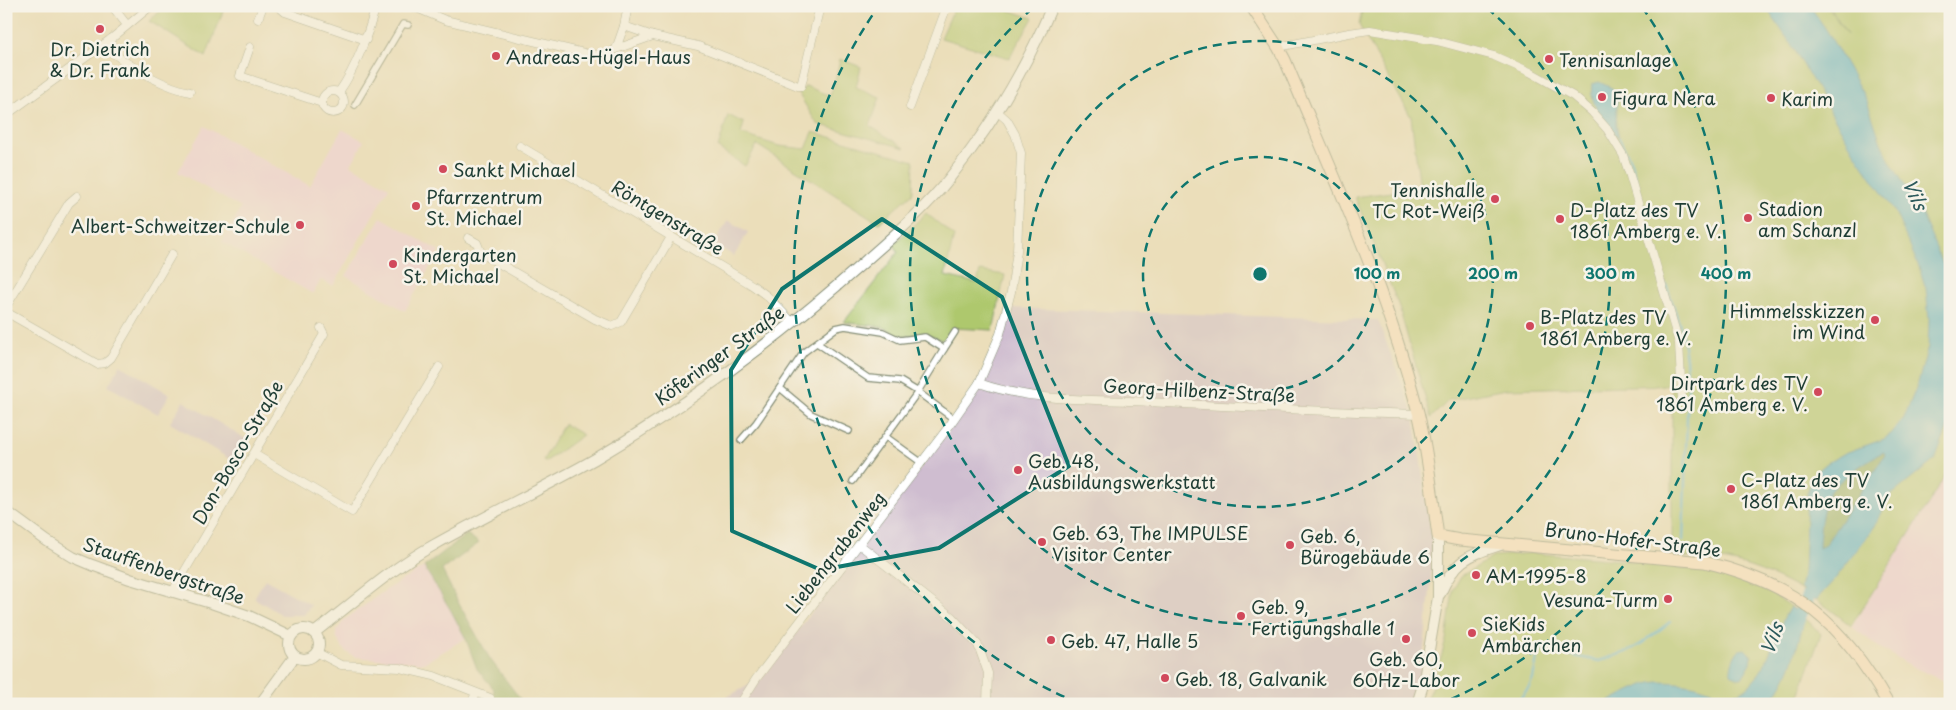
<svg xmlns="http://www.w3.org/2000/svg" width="1956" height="710" font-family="'Playpen Sans',sans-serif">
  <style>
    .built { fill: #f2cfe2 }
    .industrial { fill: #cfbdd0 }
    .green { fill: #aec86d; stroke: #668250 }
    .forest { fill: #8aac60; stroke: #54744a }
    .water { fill: #55b3d4; stroke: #3a7884; fill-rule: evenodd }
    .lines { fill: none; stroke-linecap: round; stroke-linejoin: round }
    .stream { stroke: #55b3d4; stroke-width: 2.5 }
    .river { stroke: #55b3d4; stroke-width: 14 }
    .pedestrian-casing { stroke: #858e77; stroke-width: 8 }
    .minor-casing { stroke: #858e77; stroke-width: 9 }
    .tertiary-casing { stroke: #858e77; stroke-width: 12 }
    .secondary-casing { stroke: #858e77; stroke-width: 13 }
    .pedestrian { stroke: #fff; stroke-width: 5.5 }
    .minor { stroke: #fff; stroke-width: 8 }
    .tertiary { stroke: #fff; stroke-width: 10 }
    .secondary { stroke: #ffe4c6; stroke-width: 11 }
    .marked { fill: none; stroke: #0f766e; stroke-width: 4; stroke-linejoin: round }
    .ring { fill: none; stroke: #0f766e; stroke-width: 2.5; stroke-dasharray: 9 6 }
    .poi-dot { fill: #d1495b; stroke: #f7f3e8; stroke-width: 2 }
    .labels { text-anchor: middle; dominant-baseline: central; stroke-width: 5; stroke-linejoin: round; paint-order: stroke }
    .poi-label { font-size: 18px; fill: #1f3d34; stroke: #f7f3e8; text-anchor: start }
    .street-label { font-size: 18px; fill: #1f3d34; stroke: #f7f3e8 }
    .water-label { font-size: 19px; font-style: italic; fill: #2c5a5c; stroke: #f7f3e8 }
    .centre { fill: #0f766e; stroke: #f7f3e8; stroke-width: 2.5 }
    .ring-label { font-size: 15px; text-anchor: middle; font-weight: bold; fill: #0f766e; stroke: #f7f3e8; stroke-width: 5; stroke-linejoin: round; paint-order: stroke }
  </style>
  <rect width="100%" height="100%" fill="#f7f3e8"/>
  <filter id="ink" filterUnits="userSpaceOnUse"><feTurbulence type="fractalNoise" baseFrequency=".02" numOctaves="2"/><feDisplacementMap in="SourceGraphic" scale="10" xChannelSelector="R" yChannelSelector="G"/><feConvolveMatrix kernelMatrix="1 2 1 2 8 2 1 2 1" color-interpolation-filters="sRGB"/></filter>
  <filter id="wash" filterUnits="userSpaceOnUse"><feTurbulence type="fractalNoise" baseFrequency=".0096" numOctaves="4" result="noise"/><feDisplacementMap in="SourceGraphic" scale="20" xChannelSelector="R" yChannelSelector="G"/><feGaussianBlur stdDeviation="1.12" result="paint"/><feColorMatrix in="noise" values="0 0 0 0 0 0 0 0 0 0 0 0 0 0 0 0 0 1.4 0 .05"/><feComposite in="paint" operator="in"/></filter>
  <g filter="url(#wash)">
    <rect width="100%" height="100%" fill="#ebdeba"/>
    <g class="built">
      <path d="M 204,126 L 310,186 L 342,129 L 364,141 L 351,165 L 389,187 L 333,286 L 321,280 L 313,294 L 222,242 L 241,208 L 178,172 Z"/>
      <path d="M 381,217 L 439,251 L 405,311 L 346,276 Z"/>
      <path d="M 1950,466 L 1950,673 L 1944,681 L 1915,668 L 1880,648 L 1852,627 Z"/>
      <path d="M 424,567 L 450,609 L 466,638 L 424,663 L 355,657 L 345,651 L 337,639 L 336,632 L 344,620 L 387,589 Z"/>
    </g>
    <g class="industrial">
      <path d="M 728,220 L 748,232 L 734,256 L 714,244 Z"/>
      <path d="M 1011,308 L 1378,320 L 1414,416 L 1432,538 L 1431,582 L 1421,677 L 1410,704 L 714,704 L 762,678 L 982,386 Z"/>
      <path d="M 120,365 L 170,394 L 158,414 L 108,386 Z"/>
      <path d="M 183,401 L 246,439 L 233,461 L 170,423 Z"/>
      <path d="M 265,579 L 311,605 L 304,615 L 282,615 L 254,598 Z"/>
    </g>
    <g class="green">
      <path d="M 166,6 L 225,6 L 206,57 L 149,21 Z"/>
      <path d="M 955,6 L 996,6 L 1033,18 L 1009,58 L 941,38 Z"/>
      <path d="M 1363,6 L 1828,6 L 1847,35 L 1830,6 L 1950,6 L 1950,466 L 1929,503 L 1851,626 C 1817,597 1780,575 1737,563 C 1717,558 1693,558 1672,556 L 1672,385 L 1506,389 L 1449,400 L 1431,418 L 1398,304 L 1355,197 L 1420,188 L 1411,117 L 1359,25 Z"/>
      <path d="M 840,59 L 861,67 L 856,87 L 880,97 L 870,126 L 905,148 L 817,124 L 798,93 L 806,86 L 830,96 L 835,82 Z"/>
      <path d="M 728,115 L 744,123 L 741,134 L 779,146 L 806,149 L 813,132 L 914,161 L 913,193 L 879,223 L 757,145 L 745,166 L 718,148 Z"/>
      <path d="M 926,213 L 954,236 L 945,276 L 977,283 L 980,271 L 1005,275 L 993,330 L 953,328 L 945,341 L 925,334 L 900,336 L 883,327 L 844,322 L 898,252 L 894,244 Z"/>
      <path d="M 564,424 L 583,435 L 545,462 L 543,460 Z"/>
      <path d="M 1532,553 C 1606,560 1700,561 1767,592 C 1787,601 1806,618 1821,634 L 1796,704 L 1424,704 L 1434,682 L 1446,640 L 1453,590 L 1461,576 L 1495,556 Z"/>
    </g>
    <g class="forest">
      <path d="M 1884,452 L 1885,455 L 1825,545 L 1819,549 C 1819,534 1822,504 1830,491 C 1838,480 1871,456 1884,452 Z"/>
      <path d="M 467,534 L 479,543 L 442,570 L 458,602 L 490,659 L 524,704 L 492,704 L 494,689 L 477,669 L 466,639 L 450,609 L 424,567 Z"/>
    </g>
    <g class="water">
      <path d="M 1765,6 L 1810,6 L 1827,31 L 1867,101 L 1881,143 L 1891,163 L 1919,208 L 1950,281 L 1950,422 L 1935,460 L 1890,496 L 1875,526 L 1835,579 L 1816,600 L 1800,588 L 1804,570 L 1807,494 L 1813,475 L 1827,463 L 1845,453 L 1884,439 L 1892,433 L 1904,418 L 1918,383 L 1928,347 L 1929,320 L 1926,289 L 1919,267 L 1895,212 L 1854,152 L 1791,44 ZM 1884,452 L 1885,455 L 1825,545 L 1819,548 C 1819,534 1822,503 1830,491 C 1838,481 1872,456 1884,452 Z"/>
      <path d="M 1599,82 L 1612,88 L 1618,94 L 1616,123 L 1619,138 C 1607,123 1588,105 1592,84 Z"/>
      <path d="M 1790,607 L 1805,618 C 1796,647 1791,685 1765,704 L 1605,704 C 1617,697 1644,682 1658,682 C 1669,682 1682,683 1692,685 C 1713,689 1731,704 1750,685 C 1771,665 1774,631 1790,607 Z"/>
      <path d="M 1745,649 L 1752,656 L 1751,663 L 1742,678 L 1736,678 L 1731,674 C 1730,667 1734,655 1739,650 Z"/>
    </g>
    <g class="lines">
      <g class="stream">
        <path d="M 1619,138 L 1631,162 L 1645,214"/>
        <path d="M 1666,284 L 1682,332 L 1686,359 L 1688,386 L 1683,541"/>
        <path d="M 1516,704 L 1529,687 L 1533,678 L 1537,658 L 1541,651 L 1547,648 L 1560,650 L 1573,656 L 1599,661 L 1626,652 L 1641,644 L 1670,622"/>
      </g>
      <path class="river" d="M 1793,631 L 1816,577"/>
    </g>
  </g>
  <g filter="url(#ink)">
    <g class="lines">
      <defs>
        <g id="pedestrian">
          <path d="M 355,105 L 403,24 L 408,25"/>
          <path d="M 817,343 L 868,378 L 900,381 L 915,390 L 954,419"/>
          <path d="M 780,388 L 811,414 L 849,431"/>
          <path d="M 886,437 L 922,463"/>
          <path d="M 741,440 L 756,423 L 804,352 L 836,328 L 845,326 L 883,332 L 900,340 L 925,337 L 944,349 L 955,332"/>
          <path d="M 853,481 L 917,393 L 944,349"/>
        </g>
        <g id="minor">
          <path d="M 112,6 L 127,25"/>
          <path d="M 278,6 L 285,12 L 366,40"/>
          <path d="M 412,6 L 445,20 L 588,54 L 607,55 L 616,49 L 653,36 L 624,26 L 616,49"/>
          <path d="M 258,19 L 263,6"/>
          <path d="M 624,26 L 628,6"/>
          <path d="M 653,36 L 698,46 L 798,86 L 801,86 L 820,6"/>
          <path d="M 111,39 L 113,53 C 136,70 162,86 190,92"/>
          <path d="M 250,47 L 240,76 L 322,103"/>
          <path d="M 1278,47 L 1349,33 L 1370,30 L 1437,41 L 1494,56 L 1530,72 L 1573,96 L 1592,112 L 1607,129 L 1623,155 L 1630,176 L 1679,343 L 1682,399"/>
          <circle cx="333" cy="102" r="11"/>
          <path d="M 339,92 C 357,66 367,37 376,6"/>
          <path d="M 910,107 L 947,6"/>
          <path d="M 6,115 L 111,39 L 151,6"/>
          <path d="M 520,146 L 752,285 L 767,296 L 793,323"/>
          <path d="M 468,238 L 477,243 L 481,253 L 595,319 L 612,326 L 621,322 L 671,237"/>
          <path d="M 6,307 L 69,203 L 77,196"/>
          <path d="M 6,312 L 97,364 L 105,363 L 111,358 L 172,254"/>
          <path d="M 979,383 C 1032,402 1093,399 1149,402 C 1239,407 1329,412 1419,414"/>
          <path d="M 254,454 L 352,512 L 439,367"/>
          <path d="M 860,545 L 952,617 L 978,645 L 988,673 L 987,704"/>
          <path d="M 173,591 L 324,334 L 321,328"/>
          <path d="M 316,652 L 341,665 L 400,668 L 434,676 L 490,698"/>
          <path d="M 471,704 L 476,693"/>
          <path d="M 740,704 L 756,679 L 947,429 L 979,383 L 1000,334 L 1011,292 L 1017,251 L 1021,153 L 1015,134 L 1007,120 L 998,112"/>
        </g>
        <g id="tertiary">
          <path d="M 6,511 L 47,541 L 73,557 L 92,565 L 130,579 L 214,604 L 249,616 L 291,636"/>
          <path d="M 1440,594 C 1456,558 1468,556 1503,544"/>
          <circle cx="304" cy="644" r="15"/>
          <path d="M 314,633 C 353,603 390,569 434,545 C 487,515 542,489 595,459 C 691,403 780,337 863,263 C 892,237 923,211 948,180 C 991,127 1026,68 1052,6"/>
          <path d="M 260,704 L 295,656"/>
          <path d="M 1417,704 L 1423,685 L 1438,597 L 1438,536"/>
        </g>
        <path id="secondary" d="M 1251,6 L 1278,47 L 1285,60 C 1333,175 1387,291 1418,412 C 1428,452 1432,495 1438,536 L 1460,540 L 1704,562 C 1795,583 1843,623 1888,704"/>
      </defs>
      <use href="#pedestrian" class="pedestrian-casing"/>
      <use href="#minor" class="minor-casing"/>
      <use href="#tertiary" class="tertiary-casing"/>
      <use href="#secondary" class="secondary-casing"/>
      <use href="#pedestrian" class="pedestrian"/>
      <use href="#minor" class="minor"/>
      <use href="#tertiary" class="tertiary"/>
      <use href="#secondary" class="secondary"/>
    </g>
  </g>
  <path d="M0 0H1956V710H0ZM 882,219 L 1002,297 L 1069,466 L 939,548 L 821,570 L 732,531 L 731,370 L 782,289 Z" fill="#ebdeba" fill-opacity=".55" fill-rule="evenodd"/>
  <path class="marked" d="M 882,219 L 1002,297 L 1069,466 L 939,548 L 821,570 L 732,531 L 731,370 L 782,289 Z"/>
  <g class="ring">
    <circle cx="1260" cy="274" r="117"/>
    <circle cx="1260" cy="274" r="233"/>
    <path d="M1487 8A350 350 0 1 1 1033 8"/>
    <path d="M1078 703A466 466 0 0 1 878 7M1642 7A466 466 0 0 1 1442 703"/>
  </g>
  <g class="poi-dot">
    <circle cx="100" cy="29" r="5"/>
    <circle cx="496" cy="56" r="5"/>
    <circle cx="1549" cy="59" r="5"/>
    <circle cx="1602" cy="97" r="5"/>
    <circle cx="1771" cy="98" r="5"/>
    <circle cx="443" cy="169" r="5"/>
    <circle cx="1495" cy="199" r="5"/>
    <circle cx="416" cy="206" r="5"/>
    <circle cx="1748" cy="218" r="5"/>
    <circle cx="1560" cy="219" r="5"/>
    <circle cx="300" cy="225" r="5"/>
    <circle cx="393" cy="264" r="5"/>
    <circle cx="1875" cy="320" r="5"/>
    <circle cx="1530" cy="326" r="5"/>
    <circle cx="1818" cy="392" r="5"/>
    <circle cx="1018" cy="470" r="5"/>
    <circle cx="1731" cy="489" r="5"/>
    <circle cx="1042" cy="542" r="5"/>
    <circle cx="1290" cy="545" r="5"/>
    <circle cx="1476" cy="575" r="5"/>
    <circle cx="1668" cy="599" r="5"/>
    <circle cx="1241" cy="616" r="5"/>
    <circle cx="1472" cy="633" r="5"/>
    <circle cx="1406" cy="639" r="5"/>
    <circle cx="1051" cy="640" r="5"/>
    <circle cx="1165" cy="678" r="5"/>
  </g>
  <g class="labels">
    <g class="poi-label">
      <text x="100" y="48" text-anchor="middle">Dr. Dietrich<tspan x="100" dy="21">&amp; Dr. Frank</tspan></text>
      <text x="506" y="56">Andreas-Hügel-Haus</text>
      <text x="1559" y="59">Tennisanlage</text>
      <text x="1612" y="97">Figura Nera</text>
      <text x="1781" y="98">Karim</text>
      <text x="453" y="169">Sankt Michael</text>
      <text x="1485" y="189" text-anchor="end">Tennishalle<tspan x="1485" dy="21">TC Rot-Weiß</tspan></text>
      <text x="426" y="196">Pfarrzentrum<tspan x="426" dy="21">St. Michael</tspan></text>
      <text x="1758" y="208">Stadion<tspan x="1758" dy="21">am Schanzl</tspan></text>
      <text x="1570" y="209">D-Platz des TV<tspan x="1570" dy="21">1861 Amberg e. V.</tspan></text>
      <text x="290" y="225" text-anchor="end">Albert-Schweitzer-Schule</text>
      <text x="403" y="254">Kindergarten<tspan x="403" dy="21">St. Michael</tspan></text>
      <text x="1865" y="310" text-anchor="end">Himmelsskizzen<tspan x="1865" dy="21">im Wind</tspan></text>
      <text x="1540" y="316">B-Platz des TV<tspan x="1540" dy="21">1861 Amberg e. V.</tspan></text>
      <text x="1808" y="382" text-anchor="end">Dirtpark des TV<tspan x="1808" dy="21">1861 Amberg e. V.</tspan></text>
      <text x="1028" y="460">Geb. 48,<tspan x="1028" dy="21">Ausbildungswerkstatt</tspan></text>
      <text x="1741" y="479">C-Platz des TV<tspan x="1741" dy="21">1861 Amberg e. V.</tspan></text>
      <text x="1052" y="532">Geb. 63, The IMPULSE<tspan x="1052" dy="21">Visitor Center</tspan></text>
      <text x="1300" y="535">Geb. 6,<tspan x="1300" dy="21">Bürogebäude 6</tspan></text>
      <text x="1486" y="575">AM-1995-8</text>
      <text x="1658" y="599" text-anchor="end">Vesuna-Turm</text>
      <text x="1251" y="606">Geb. 9,<tspan x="1251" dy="21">Fertigungshalle 1</tspan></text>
      <text x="1482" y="623">SieKids<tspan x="1482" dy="21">Ambärchen</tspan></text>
      <text x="1061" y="640">Geb. 47, Halle 5</text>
      <text x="1406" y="658" text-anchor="middle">Geb. 60,<tspan x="1406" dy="21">60Hz-Labor</tspan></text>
      <text x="1175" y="678">Geb. 18, Galvanik</text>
    </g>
    <g class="street-label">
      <text transform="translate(668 217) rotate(31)">Röntgenstraße</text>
      <text transform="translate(719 355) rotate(-36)">Köferinger Straße</text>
      <text transform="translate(1199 390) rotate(3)">Georg-Hilbenz-Straße</text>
      <text transform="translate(237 452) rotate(-60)">Don-Bosco-Straße</text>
      <text transform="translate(1633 539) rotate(7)">Bruno-Hofer-Straße</text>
      <text transform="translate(835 552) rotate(-52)">Liebengrabenweg</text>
      <text transform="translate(164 570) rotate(19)">Stauffenbergstraße</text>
    </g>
    <g class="water-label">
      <text transform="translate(1916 194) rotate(66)">Vils</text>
      <text transform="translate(1771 638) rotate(-69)">Vils</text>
    </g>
  </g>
  <circle cx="1260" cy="274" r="8" class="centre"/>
  <g class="ring-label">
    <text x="1377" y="279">100 m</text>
    <text x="1493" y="279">200 m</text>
    <text x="1610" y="279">300 m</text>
    <text x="1726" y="279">400 m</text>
  </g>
  <rect width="1956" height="710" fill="none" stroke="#f7f3e8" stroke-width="25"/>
</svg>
